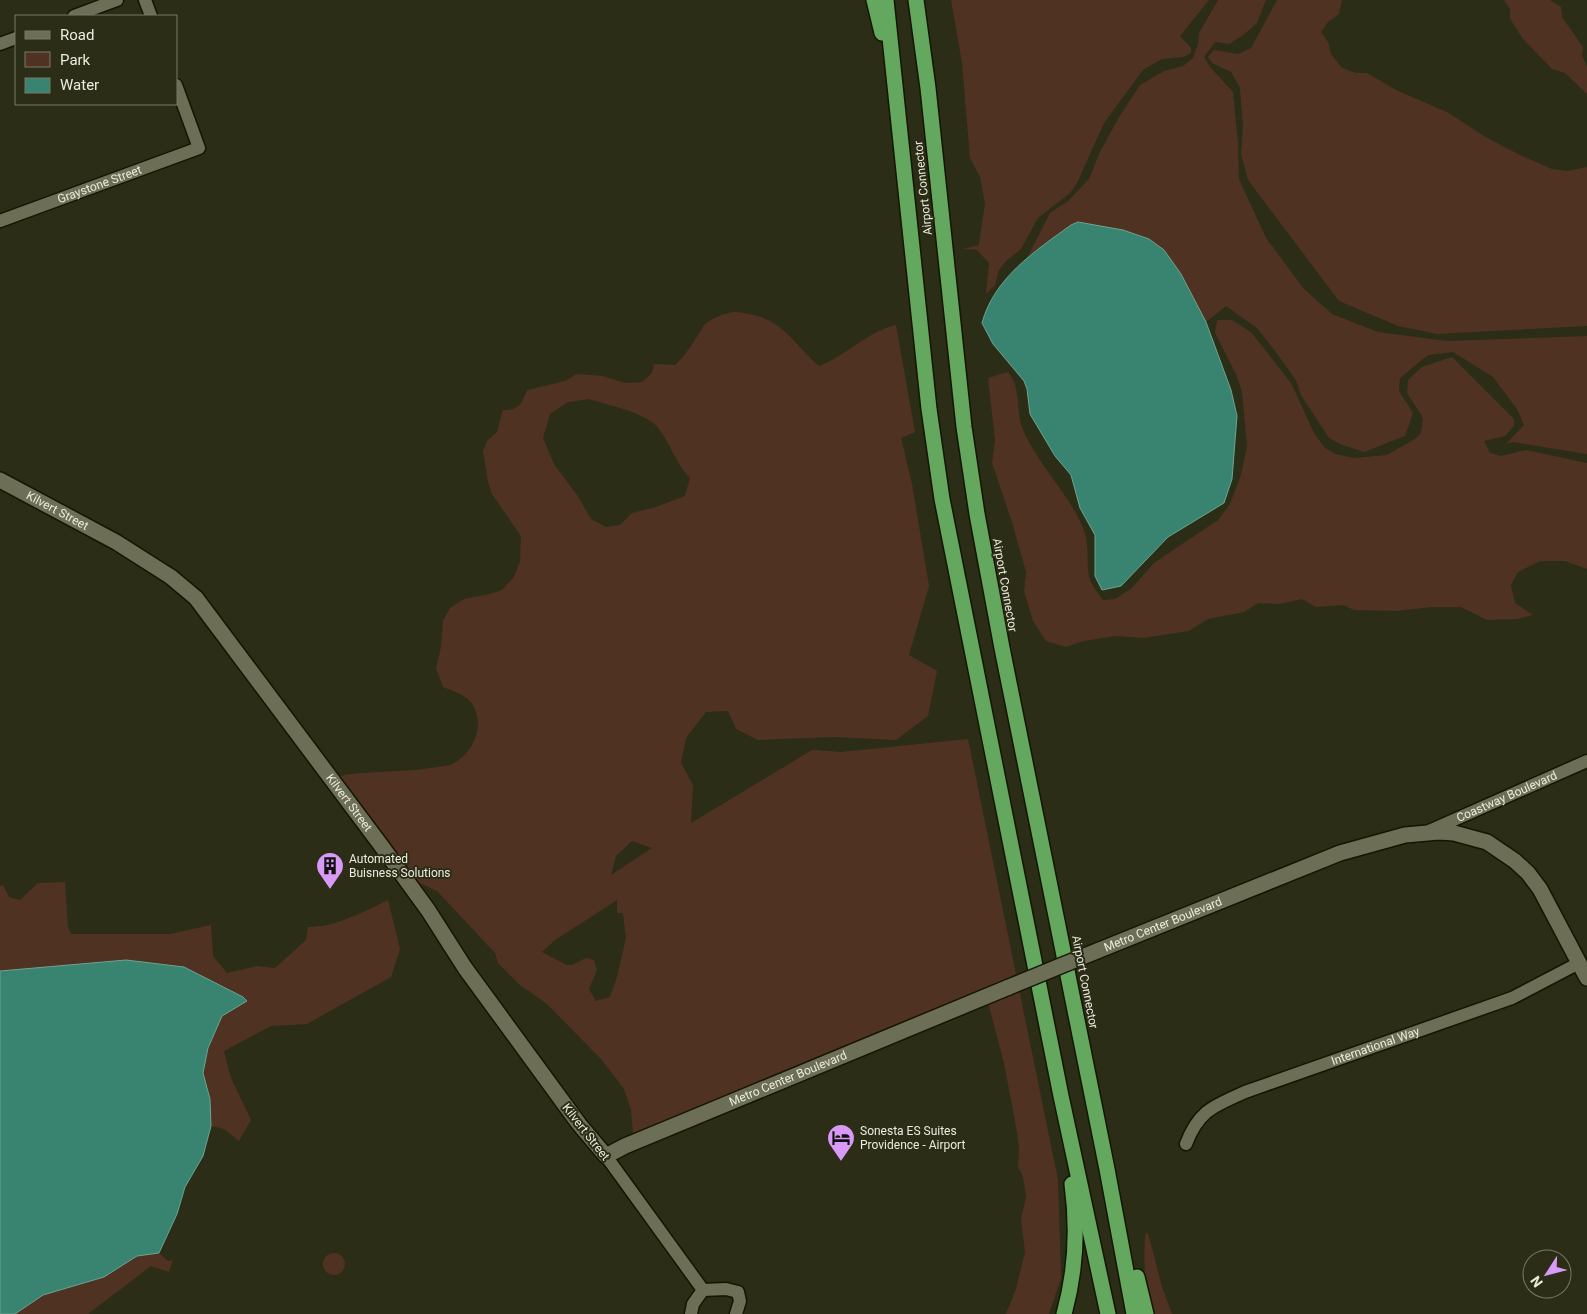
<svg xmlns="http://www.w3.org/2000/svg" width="1587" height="1314" font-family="Roboto,sans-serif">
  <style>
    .green { fill: #503222; fill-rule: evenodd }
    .water { fill: #388470; stroke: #6ea391 }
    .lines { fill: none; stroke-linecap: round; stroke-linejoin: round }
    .street-casing { stroke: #151502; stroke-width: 15 }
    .secondary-casing { stroke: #151502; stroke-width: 18 }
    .highway-casing { stroke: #151502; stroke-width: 18 }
    .street { stroke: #6c6e55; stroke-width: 12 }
    .secondary { stroke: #6c6e55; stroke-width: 15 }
    .highway { stroke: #64a75e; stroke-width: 15 }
    .secondary-bridge-casing { stroke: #151502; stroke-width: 18; stroke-linecap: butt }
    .secondary-bridge { stroke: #6c6e55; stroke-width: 15 }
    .labels { text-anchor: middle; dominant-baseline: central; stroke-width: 4; stroke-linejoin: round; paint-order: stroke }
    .street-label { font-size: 12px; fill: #ebecde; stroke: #2c2d17 }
    .poi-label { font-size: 12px; fill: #ebecde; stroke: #2c2d17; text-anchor: start }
  </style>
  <rect width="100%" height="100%" fill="#2c2d17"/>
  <g class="green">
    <path d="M 951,0 L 1209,0 L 1180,36 L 1191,48 L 1191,53 L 1183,57 L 1162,59 L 1143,70 L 1104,123 L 1077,183 L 1070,193 L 1038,218 L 1021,249 L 1006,261 L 999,270 L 995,285 L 986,294 L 989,263 L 977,250 L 963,249 L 979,245 L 985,203 L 980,177 L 970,158 L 962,63 Z"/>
    <path d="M 1218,0 L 1266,0 L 1257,23 L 1242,36 L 1229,44 L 1215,42 L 1204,57 L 1210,67 L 1233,92 L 1238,143 L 1239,179 L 1266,238 L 1304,289 L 1332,314 L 1378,332 L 1447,341 L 1587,336 L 1587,454 L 1513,442 L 1506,444 L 1524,425 L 1517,409 L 1493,377 L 1453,352 L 1428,355 L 1400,378 L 1399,391 L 1413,413 L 1405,436 L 1364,452 L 1340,444 L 1329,438 L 1301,395 L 1296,380 L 1269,343 L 1257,328 L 1226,306 L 1206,322 L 1181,274 L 1078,222 L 1071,225 L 1028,256 L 1050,213 L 1068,201 L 1089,179 L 1100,152 L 1119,117 L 1140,85 L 1164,71 L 1183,66 L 1193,58 L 1198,44 L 1199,33 Z"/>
    <path d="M 1277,0 L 1342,0 L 1339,14 L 1328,22 L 1321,32 L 1328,42 L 1331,54 L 1342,68 L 1356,73 L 1367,73 L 1396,90 L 1449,113 L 1487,138 L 1522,156 L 1552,169 L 1568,171 L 1587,167 L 1587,326 L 1437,334 L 1398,326 L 1339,301 L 1248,180 L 1241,154 L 1243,126 L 1240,88 L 1231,72 L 1212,63 L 1208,57 L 1214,50 L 1238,54 L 1251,48 Z"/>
    <path d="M 1504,0 L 1550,0 L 1561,7 L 1562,17 L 1583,47 L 1582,55 L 1587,67 L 1587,94 L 1565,73 L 1552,69 L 1523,39 L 1510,19 L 1510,9 Z"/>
    <path d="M 734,312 C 781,315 788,338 819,366 C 846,356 867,332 896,325 L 915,432 L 901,438 L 912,484 L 929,586 L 909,655 L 937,671 L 928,716 L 896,740 L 835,737 L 758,740 L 736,729 L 728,711 L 706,712 L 686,738 L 681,763 L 693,785 L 691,823 L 812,750 L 841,752 L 968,739 L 1058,1180 L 1061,1278 L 1049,1314 L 1006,1314 L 1016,1289 L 1025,1252 L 1021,1218 L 1026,1197 L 1023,1176 L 1018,1167 L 1019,1149 L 1017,1132 L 1004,1063 L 986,995 L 633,1134 L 631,1110 L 624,1089 L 601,1059 L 547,1004 L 520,985 L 498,963 L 495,953 L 437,891 L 413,880 L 335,777 C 366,770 399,773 431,768 C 437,767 444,766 450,765 C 466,759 479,739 478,722 C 475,698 464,695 443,687 L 436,668 L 441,647 L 443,621 L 450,608 L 464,599 L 490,594 L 502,590 L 514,577 L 520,561 L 521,536 L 492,494 L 488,482 L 483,451 L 487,441 L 497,432 L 503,410 C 519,411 522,403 527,390 L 565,381 L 577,374 L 603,376 L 625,383 L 642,382 L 652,373 L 654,364 L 675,365 C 687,354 694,341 703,327 C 708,319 725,313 734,312 ZM 589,399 C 608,405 648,413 659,429 C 671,445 676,464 690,478 L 685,496 L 653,508 L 632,513 L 620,525 L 606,527 L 591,519 L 579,498 L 554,464 L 543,438 L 550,414 L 568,402 ZM 632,841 L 652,848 L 611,875 L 616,856 ZM 617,900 L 617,913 L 623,913 L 626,938 L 617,977 L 610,997 L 596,1001 L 589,989 L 597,970 L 594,960 L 586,958 L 572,965 L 567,965 L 542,952 L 555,940 Z"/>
    <path d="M 1217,320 L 1232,320 L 1251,332 L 1291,383 L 1314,433 L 1324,447 L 1335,454 L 1354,458 L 1387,455 L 1415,439 L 1421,433 L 1423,418 L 1407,393 L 1408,380 L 1422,367 L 1452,357 L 1514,419 L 1514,426 L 1505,436 L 1484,441 L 1490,453 L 1501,456 L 1526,450 L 1587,463 L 1587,569 L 1565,561 L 1540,561 L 1518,572 L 1511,585 L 1515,603 L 1533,615 L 1517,619 L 1487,620 L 1461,607 L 1431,607 L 1396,611 L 1354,610 L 1343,605 L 1316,607 L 1302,599 L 1280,604 L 1258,603 L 1244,612 L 1208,619 L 1189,631 L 1143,638 L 1116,636 L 1083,641 L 1066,647 L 1046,641 L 1033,621 L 1024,591 L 1026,572 L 1012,522 L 992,463 L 995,440 L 988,378 L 1008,372 C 1022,388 1015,411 1023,430 C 1038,465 1068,492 1083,528 C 1090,544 1086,560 1089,577 C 1091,584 1098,593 1103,600 L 1115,599 L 1132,588 L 1154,563 L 1218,520 L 1230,504 L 1241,475 L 1247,446 L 1242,392 L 1236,374 L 1215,333 Z"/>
    <path d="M 65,882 L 68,927 L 71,934 L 170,934 L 211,925 L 213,956 L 227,973 L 257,966 L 275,968 L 306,940 L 308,927 C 333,928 366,911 388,900 L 400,949 L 391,977 L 307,1024 L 271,1026 L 224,1051 L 231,1078 L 251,1120 L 239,1141 L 224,1129 L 211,1126 L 210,1099 L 203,1073 L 208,1048 L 222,1016 L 247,1001 L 243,997 L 219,986 L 34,968 L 0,971 L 0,886 L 3,885 L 9,897 L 20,900 L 38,883 Z"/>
    <path d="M 1147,1233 L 1148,1233 L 1162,1287 L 1172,1314 L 1149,1314 C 1144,1288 1144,1262 1145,1235 Z"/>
    <circle cx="334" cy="1264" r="11"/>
    <path d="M 159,1253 L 168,1261 L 173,1260 L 169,1272 L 151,1266 L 88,1314 L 0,1314 L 0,1260 L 104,1277 L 137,1256 Z"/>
  </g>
  <g class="water">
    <path d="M 1078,222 L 1123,230 L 1149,239 L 1164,250 L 1181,274 L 1206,322 L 1231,390 L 1237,416 L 1232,479 L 1224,503 L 1168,537 L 1121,586 L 1102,590 L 1095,576 L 1095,535 L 1080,508 L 1071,475 L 1055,456 L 1030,414 L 1027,389 L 1024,381 L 993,344 L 982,323 C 994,278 1035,251 1071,225 Z"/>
    <path d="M 126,960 L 184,967 L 243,997 L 247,1001 L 222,1016 L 208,1048 L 203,1073 L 210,1099 L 211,1126 L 203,1156 L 185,1187 L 177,1214 L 159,1253 L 137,1256 L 104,1277 L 43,1295 L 15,1314 L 0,1314 L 0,971 Z"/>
  </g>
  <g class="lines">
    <defs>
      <g id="street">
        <path d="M 145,0 L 151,16"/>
        <path d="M 74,16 L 117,0"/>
        <path d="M 0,44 L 16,38"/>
        <path id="s1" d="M 0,221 L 199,148 L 176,85"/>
        <path id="s2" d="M 1429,831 L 1587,761"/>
        <path id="s3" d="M 1186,1144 C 1199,1110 1214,1106 1245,1092 L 1512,998 L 1579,963"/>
        <path d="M 606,1156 L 703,1290 L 693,1304 L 691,1314"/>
        <path d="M 703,1290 L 726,1289 L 738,1292 L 740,1301 L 736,1314"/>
      </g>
      <g id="secondary">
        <path id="s4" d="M 0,480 L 116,542 L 171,577 L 196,598 L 380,844 L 428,910 L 465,968 L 579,1124 L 606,1156 L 625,1146 L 1009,987"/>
        <path id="s5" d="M 1097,951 L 1340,853 L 1405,835 L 1439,832 L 1454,833 L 1487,842 L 1515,861 L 1528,873 L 1540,889 L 1587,978"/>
      </g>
      <g id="highway">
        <path d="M 874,0 L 882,33"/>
        <path d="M 886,0 L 929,409 L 942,499 L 1061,1096 L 1108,1314"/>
        <path d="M 916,0 L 928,88 L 964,427 L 977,514 L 1002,648 L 1107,1169 L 1134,1314"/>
        <path d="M 1137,1277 L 1146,1314"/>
        <path d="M 1064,1314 C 1076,1271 1078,1228 1072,1184"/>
      </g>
    </defs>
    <use href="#street" class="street-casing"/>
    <use href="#secondary" class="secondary-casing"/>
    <use href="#highway" class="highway-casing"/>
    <use href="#street" class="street"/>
    <use href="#secondary" class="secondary"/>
    <use href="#highway" class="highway"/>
    <defs>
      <path id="secondary-bridge" d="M 1009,987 L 1097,951"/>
    </defs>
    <use href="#secondary-bridge" class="secondary-bridge-casing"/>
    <use href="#secondary-bridge" class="secondary-bridge"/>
  </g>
  <defs>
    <symbol id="building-pin" viewBox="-11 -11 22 30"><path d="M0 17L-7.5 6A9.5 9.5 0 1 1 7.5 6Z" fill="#d99af7" stroke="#2c2d17"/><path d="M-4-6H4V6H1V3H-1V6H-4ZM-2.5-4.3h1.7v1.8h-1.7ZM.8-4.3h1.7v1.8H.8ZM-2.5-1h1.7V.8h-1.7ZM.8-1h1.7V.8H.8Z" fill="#111"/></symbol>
    <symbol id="hotel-pin" viewBox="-11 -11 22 30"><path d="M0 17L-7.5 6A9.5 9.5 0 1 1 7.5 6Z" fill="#d99af7" stroke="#2c2d17"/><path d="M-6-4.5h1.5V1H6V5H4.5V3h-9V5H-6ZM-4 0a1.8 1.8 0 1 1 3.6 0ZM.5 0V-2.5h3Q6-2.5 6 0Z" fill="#111"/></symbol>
  </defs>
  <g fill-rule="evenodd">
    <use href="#building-pin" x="314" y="850" width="32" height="43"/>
    <use href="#hotel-pin" x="825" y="1122" width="32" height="43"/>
  </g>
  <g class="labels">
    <g class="street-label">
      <text stroke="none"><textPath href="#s1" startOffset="106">Graystone Street</textPath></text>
      <text transform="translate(923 188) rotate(-96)">Airport Connector</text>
      <text stroke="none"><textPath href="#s4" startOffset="65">Kilvert Street</textPath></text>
      <text transform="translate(1005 585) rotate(80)">Airport Connector</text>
      <text stroke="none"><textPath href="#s2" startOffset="85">Coastway Boulevard</textPath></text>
      <text stroke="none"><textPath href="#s4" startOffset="485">Kilvert Street</textPath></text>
      <text stroke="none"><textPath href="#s5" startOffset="71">Metro Center Boulevard</textPath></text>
      <text transform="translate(1085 982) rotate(79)">Airport Connector</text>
      <text stroke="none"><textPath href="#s3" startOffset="220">International Way</textPath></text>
      <text stroke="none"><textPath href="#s4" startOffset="1120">Metro Center Boulevard</textPath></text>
      <text transform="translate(586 1132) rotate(52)">Kilvert Street</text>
    </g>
    <g class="poi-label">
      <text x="349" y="859">Automated<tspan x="349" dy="14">Buisness Solutions</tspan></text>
      <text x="860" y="1131">Sonesta ES Suites<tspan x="860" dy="14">Providence - Airport</tspan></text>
    </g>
  </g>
  <rect x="15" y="15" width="162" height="90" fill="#2c2d17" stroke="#787967"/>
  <rect x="25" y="31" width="25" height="8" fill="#6c6e55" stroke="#787967"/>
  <text x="60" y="40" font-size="15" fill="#ebecde">Road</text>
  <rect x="25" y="52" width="25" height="15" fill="#503222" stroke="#787967"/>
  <text x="60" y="65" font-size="15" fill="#ebecde">Park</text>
  <rect x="25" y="78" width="25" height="15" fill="#388470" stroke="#787967"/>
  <text x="60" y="90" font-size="15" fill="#ebecde">Water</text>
  <g transform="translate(1547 1274) rotate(234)"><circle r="24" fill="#2c2d17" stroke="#787967"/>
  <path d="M0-4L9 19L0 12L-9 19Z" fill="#d99af7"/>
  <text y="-8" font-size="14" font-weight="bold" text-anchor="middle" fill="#ebecde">N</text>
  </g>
</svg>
